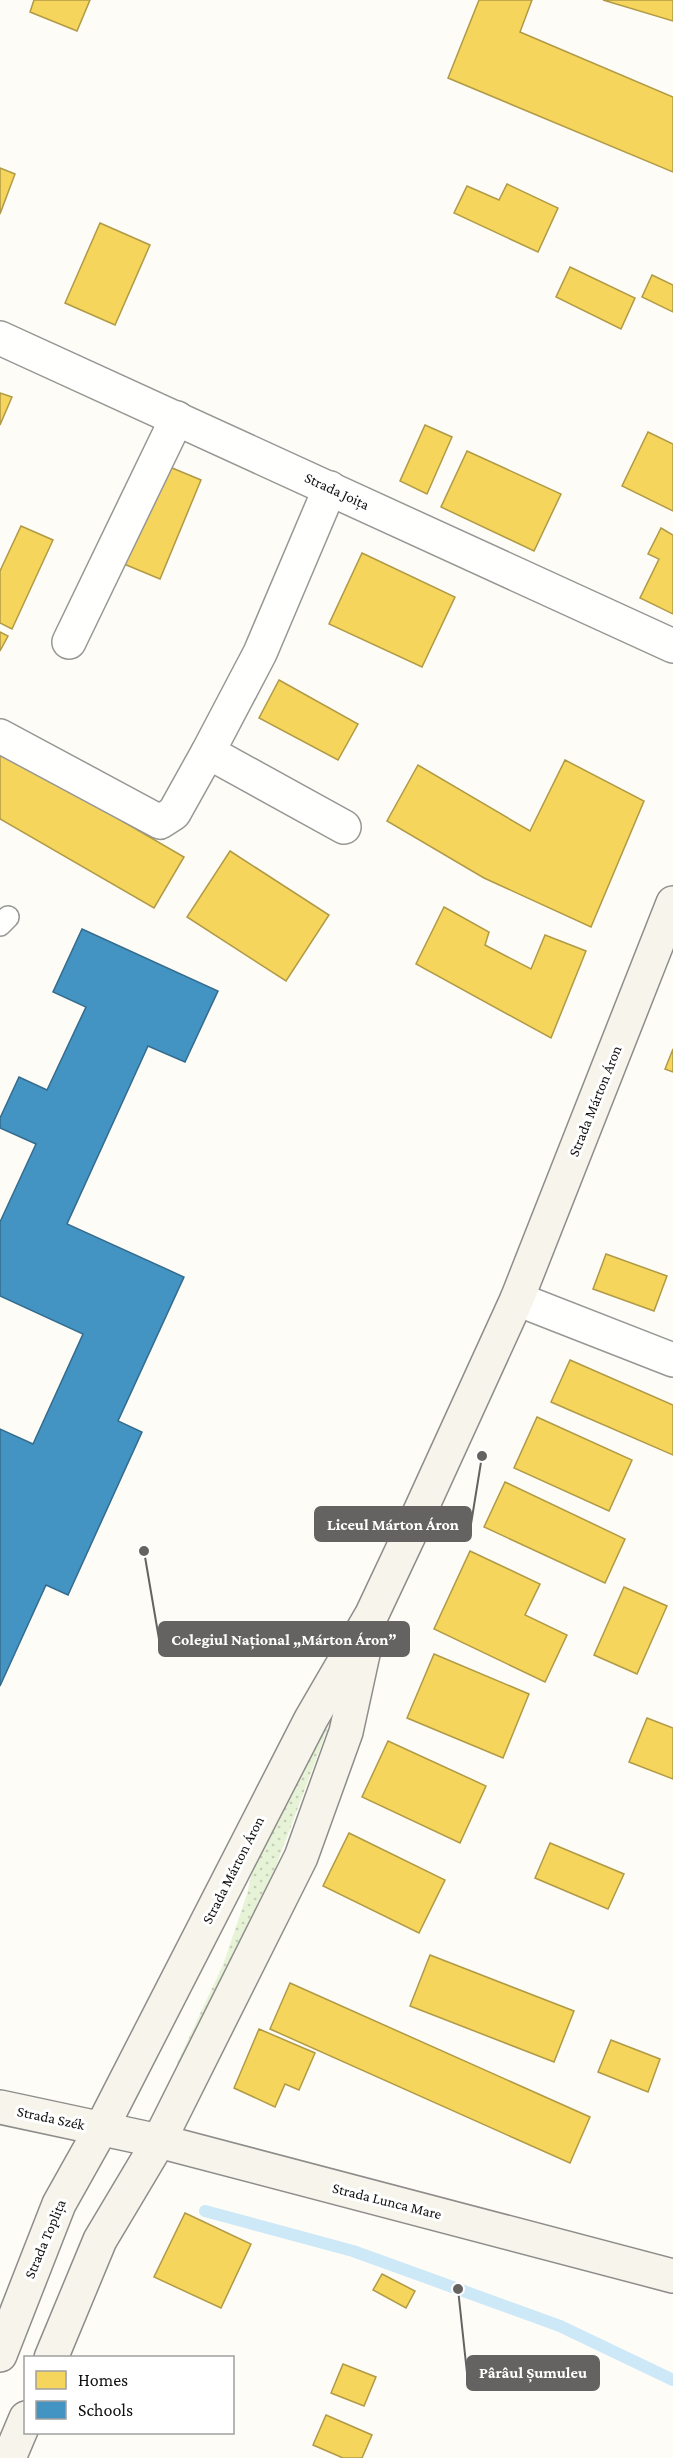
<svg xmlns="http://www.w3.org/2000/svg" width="673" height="2458" font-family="'Crimson Pro',serif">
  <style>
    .grass { fill: url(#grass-dots) }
    .homes { fill: #f6d55c; stroke: #b19a46; stroke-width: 1.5 }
    .schools { fill: #4393c3; stroke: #346c8e; stroke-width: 1.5 }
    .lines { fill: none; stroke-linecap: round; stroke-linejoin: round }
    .stream { stroke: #cde8f7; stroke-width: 12 }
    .lane-casing { stroke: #979795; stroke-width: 24 }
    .street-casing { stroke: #979795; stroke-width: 36 }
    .secondary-casing { stroke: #8e8d8b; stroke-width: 36 }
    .lane { stroke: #fffffe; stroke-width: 21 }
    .street { stroke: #fffffe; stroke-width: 33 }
    .secondary { stroke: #f6f4eb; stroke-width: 33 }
    .labels { text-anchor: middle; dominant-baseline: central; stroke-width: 6; stroke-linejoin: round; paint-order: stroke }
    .street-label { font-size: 15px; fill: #111; stroke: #fff }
    .leader { fill: none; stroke: #646362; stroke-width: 2 }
    .callout-dot { fill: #646362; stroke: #fff; stroke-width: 2 }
    .callout { fill: #646362; stroke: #646362; stroke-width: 2 }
    .callout-label { font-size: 16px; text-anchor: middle; font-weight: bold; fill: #fff }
  </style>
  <defs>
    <pattern id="grass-dots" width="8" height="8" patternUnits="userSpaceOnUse" patternTransform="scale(1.5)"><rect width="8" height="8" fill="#e7f3d7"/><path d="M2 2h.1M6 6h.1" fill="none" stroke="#c5cfb8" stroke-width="1.8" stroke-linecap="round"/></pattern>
  </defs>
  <rect width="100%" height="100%" fill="#fdfcf7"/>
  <path class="grass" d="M 335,1709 L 267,1890 L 178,2066 L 177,2063 L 223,1965 L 247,1894 L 257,1850 Z"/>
  <g class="homes">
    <path d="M 34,0 L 90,0 L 77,31 L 30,12 Z"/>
    <path d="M 479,0 L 532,0 L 520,32 L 673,97 L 673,172 L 448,78 Z"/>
    <path d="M 603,0 L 673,0 L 673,21 Z"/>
    <path d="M 0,168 L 15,174 L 0,214 Z"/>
    <path d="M 507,184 L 558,208 L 538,252 L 454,213 L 467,186 L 499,200 Z"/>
    <path d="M 100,223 L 150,245 L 115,325 L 65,303 Z"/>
    <path d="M 570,267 L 635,298 L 621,329 L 556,297 Z"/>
    <path d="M 652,275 L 673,285 L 673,312 L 642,297 Z"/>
    <path d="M 0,393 L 12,397 L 0,425 Z"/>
    <path d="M 425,425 L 452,437 L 427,494 L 400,481 Z"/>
    <path d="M 648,432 L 673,444 L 673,511 L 622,486 Z"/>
    <path d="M 467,451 L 561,494 L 534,551 L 441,507 Z"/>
    <path d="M 165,465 L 201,480 L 160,579 L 124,564 Z"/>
    <path d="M 21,526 L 53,540 L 12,629 L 0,623 L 0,571 Z"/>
    <path d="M 661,528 L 673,535 L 673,614 L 640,598 L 659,559 L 648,554 Z"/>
    <path d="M 362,553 L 455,597 L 422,667 L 329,624 Z"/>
    <path d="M 0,632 L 8,636 L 0,651 Z"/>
    <path d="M 279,680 L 358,724 L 338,760 L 259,718 Z"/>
    <path d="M 0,750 L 184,857 L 154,908 L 0,819 Z"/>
    <path d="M 565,760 L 644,801 L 591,927 L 484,878 L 387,821 L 418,765 L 530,831 Z"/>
    <path d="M 230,851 L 329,915 L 286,981 L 187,917 Z"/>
    <path d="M 444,907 L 489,932 L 485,945 L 531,969 L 545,935 L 586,951 L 551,1038 L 416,964 Z"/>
    <path d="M 673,1049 L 673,1072 L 665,1069 Z"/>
    <path d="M 606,1254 L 667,1276 L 654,1311 L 593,1289 Z"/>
    <path d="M 570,1360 L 673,1405 L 673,1455 L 551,1402 Z"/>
    <path d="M 537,1417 L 632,1460 L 609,1511 L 514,1468 Z"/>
    <path d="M 505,1482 L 625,1539 L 605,1583 L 484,1527 Z"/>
    <path d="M 470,1551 L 540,1584 L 525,1615 L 567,1635 L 545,1682 L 434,1629 Z"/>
    <path d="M 624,1587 L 667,1606 L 637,1674 L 594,1655 Z"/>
    <path d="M 434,1654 L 529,1694 L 503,1758 L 407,1718 Z"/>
    <path d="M 647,1718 L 673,1728 L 673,1779 L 629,1762 Z"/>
    <path d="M 388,1741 L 486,1786 L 460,1843 L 362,1797 Z"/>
    <path d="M 349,1833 L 445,1880 L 419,1933 L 323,1886 Z"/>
    <path d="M 550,1843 L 624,1874 L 608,1909 L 535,1878 Z"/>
    <path d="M 430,1955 L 574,2011 L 554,2062 L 410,2006 Z"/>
    <path d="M 290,1983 L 590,2117 L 570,2163 L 270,2029 Z"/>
    <path d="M 259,2029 L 315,2053 L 299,2090 L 285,2084 L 275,2107 L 234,2088 Z"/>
    <path d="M 611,2040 L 660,2059 L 648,2092 L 598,2072 Z"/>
    <path d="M 185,2213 L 251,2244 L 221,2308 L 154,2277 Z"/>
    <path d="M 382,2274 L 415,2291 L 406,2308 L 373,2290 Z"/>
    <path d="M 343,2364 L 376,2377 L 364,2406 L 331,2393 Z"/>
    <path d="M 326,2415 L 372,2435 L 362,2458 L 343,2458 L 313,2445 Z"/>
  </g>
  <path class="schools" d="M 82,929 L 218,991 L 185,1062 L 148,1046 L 67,1224 L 184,1277 L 118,1421 L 142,1432 L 68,1595 L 46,1585 L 0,1686 L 0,1429 L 33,1444 L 83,1334 L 0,1296 L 0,1222 L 36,1144 L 0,1128 L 0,1118 L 19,1077 L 47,1090 L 86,1007 L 53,992 Z"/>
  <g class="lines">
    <path class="stream" d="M 205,2211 L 353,2251 L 458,2289 L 560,2326 L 673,2380"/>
    <defs>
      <path id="lane" d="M 0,925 L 8,917"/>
      <g id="street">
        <path d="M 0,338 L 673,646"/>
        <path d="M 69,642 L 177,418"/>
        <path d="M 0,736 L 160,822 L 174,813 L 208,752 L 344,827"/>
        <path d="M 208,752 L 260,653 L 330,488"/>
        <path d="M 517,1299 L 673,1360"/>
      </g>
      <g id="secondary">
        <path d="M 0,2107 L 159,2141 L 673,2276"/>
        <path d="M 0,2355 L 59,2204 L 101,2129 L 311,1719 L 372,1614 L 412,1529 L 517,1299 L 673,903"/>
        <path d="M 51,2358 L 100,2240 L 159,2141 L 301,1857 L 346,1732 L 365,1645"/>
        <path d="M 9,2458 L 26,2418"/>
      </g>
    </defs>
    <use href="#lane" class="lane-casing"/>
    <use href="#street" class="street-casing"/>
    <use href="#secondary" class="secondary-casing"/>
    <use href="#lane" class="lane"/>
    <use href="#street" class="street"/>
    <use href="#secondary" class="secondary"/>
  </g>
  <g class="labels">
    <g class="street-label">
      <text transform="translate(337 491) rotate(25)">Strada Joița</text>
      <text transform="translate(595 1101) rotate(-68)">Strada Márton Áron</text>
      <text transform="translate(233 1870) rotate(-63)">Strada Márton Áron</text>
      <text transform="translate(51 2118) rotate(12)">Strada Szék</text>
      <text transform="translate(387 2201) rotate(14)">Strada Lunca Mare</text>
      <text transform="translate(45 2239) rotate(-67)">Strada Toplița</text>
    </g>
  </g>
  <path class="leader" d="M482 1456L471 1524M144 1551L159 1639M458 2289L467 2373"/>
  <g class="callout-dot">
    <circle cx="482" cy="1456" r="6"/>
    <circle cx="144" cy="1551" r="6"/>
    <circle cx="458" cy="2289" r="6"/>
  </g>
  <g class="callout">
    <rect x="315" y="1507" width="156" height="34" rx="6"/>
    <rect x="159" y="1622" width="250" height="34" rx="6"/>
    <rect x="467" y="2356" width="132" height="34" rx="6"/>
  </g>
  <g class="callout-label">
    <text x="393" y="1530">Liceul Márton Áron</text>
    <text x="284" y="1645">Colegiul Național „Márton Áron”</text>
    <text x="533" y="2378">Pârâul Șumuleu</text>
  </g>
  <rect x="24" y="2356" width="210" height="78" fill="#ffffff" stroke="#a0a0a0" stroke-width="1.5"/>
  <rect x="36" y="2371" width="30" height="18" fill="#f6d55c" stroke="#a0a0a0" stroke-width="1.5"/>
  <text x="78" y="2386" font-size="18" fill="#111111">Homes</text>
  <rect x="36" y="2401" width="30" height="18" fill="#4393c3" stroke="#a0a0a0" stroke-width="1.5"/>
  <text x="78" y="2416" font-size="18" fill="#111111">Schools</text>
</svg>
